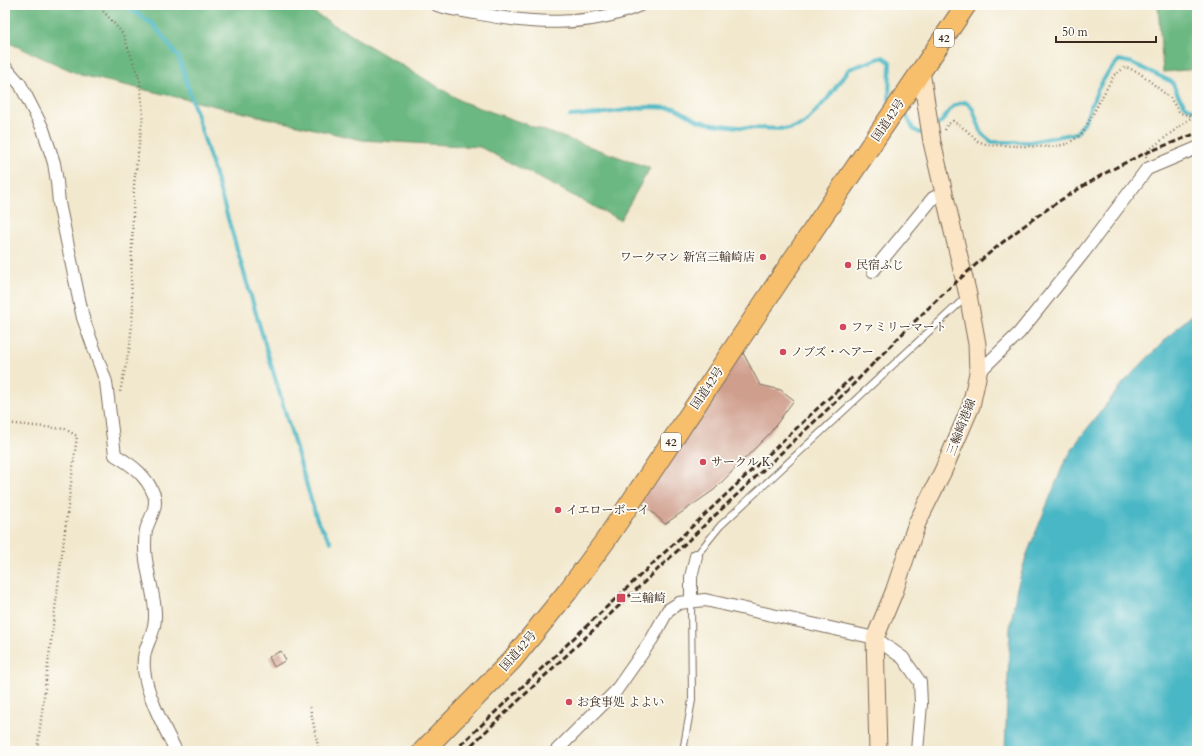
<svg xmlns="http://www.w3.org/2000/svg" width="1202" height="756" font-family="Cardo,'Noto Serif JP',serif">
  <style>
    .forest { fill: #6cb882; stroke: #547150 }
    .water { fill: #4ab7c5; stroke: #427072 }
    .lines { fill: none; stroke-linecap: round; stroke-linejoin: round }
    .stream { stroke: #4ab7c5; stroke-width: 4 }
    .building { fill: #cf9e8d }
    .service-casing { stroke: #7b6c5c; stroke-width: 8 }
    .minor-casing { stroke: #7b6c5c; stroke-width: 14 }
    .secondary-casing { stroke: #7b6c5c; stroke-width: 19 }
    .trunk-casing { stroke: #7b6c5c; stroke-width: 22 }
    .path { stroke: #7b6c5c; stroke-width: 2.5; stroke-dasharray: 1 3; stroke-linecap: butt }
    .service { stroke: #fff; stroke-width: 6 }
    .minor { stroke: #fff; stroke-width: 12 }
    .secondary { stroke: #fce5c4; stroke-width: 17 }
    .trunk { stroke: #f7bf6c; stroke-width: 20 }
    .rail { stroke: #3b2a1e; stroke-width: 3; stroke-dasharray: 6 3; stroke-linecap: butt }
    .poi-dot { fill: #d1495b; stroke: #fdfcf7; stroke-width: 1.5 }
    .labels { text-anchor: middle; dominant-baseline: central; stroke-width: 3.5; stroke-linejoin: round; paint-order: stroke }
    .shield { fill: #fdfcf7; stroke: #75695f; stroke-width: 1 }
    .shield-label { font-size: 11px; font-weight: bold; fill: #3b2a1e }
    .street-label { font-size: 12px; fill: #3b2a1e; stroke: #fdfcf7 }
    .poi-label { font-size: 12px; fill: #3b2a1e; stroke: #fdfcf7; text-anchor: start }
  </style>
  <rect width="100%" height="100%" fill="#fdfcf7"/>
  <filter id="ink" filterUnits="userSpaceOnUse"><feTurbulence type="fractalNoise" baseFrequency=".025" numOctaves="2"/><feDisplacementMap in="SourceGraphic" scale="8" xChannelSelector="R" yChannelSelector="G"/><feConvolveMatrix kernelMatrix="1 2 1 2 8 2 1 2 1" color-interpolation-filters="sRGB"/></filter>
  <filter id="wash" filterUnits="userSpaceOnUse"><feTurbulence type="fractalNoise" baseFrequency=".012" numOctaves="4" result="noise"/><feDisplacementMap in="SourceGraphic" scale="16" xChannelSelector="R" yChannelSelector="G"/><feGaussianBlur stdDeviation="0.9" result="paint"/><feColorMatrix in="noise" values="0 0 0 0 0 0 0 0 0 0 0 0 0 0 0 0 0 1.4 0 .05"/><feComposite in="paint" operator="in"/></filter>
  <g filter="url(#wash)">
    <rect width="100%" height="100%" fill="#f2e8ce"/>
    <g class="forest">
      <path d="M 5,5 L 301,5 L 463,102 L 650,168 L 620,220 L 480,147 L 362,140 L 81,75 L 5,41 Z"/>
      <path d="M 1158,5 L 1197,5 L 1197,69 L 1163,72 Z"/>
    </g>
    <path class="water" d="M 1197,311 L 1197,751 L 1005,751 L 1010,628 L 1017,588 L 1027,554 L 1064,463 L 1079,439 L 1124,382 L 1178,327 Z"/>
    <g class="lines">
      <g class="stream">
        <path d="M 125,5 L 154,25 L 179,58 L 211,161 L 317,520 L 331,542"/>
        <path d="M 903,109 L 913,129 L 920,133 L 926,130"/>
        <path d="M 570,116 L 599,114 L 647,107 L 675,108 L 699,121 L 713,124 L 747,128 L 789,129 L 804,124 L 828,98 L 849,69 L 883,57 L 890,62 L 889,100 L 893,102"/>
        <path d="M 934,126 C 951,119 943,106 965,102 L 972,107 L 982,134 L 992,142 L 1030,142 L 1076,133 L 1084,123 L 1098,89 L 1107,74 L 1119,60 L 1132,63 L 1172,82 L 1179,97 L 1186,106 L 1197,112"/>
      </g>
    </g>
    <g id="blocks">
      <g class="building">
        <path d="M 741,349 L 760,385 L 781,390 L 794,400 L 770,433 L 714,490 L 665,524 L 639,500 Z"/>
        <path d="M 281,651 L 286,660 L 274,667 L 269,657 Z"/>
      </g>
    </g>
  </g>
  <g filter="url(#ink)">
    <use href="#blocks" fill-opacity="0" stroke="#7b6c5c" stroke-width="1"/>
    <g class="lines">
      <defs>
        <g id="service">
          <path d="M 696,556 L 720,526 L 966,297"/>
          <path d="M 683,751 L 692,700 L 691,602"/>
        </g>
        <g id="minor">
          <path d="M 437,5 C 449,9 463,11 475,13 C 530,24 588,28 640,5"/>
          <path d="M 5,67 L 20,84 L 43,129 L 54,163 L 57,182 L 59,203 L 83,318 L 106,382 L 115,455 C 132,465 147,476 154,495 C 158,508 149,519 146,530 C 145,535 145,543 145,548 C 145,571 159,605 154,626 C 150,644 142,648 144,670 C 147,696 164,727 176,751"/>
          <path d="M 873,271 L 933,198 L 943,193"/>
          <path d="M 978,373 L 1019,333 L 1084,252 L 1147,169 L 1197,148"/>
          <path d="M 691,602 L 691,577 L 696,556"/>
          <path d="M 556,751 L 615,692 L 652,639 L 668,610 L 679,603 L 705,600 L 875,638 L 903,658 L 920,682 L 921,704 L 917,751"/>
        </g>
        <path id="secondary" d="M 878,751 L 875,638 L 894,592 L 917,523 L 943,471 L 971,406 L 978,373 L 977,344 L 968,295 L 932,142 L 921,71"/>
        <path id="trunk" d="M 423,751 L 512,660 L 568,591 L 605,541 L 790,264 L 966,5"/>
      </defs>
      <use href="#service" class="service-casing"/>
      <use href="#minor" class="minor-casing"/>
      <use href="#secondary" class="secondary-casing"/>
      <use href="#trunk" class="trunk-casing"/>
      <g class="path">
        <path d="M 98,5 L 123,34 L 140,80 L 143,114 L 134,184 L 131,280 L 133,308 L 130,346 L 120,392"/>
        <path d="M 945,130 L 947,125 L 953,121 L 966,130 L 978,141 L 988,145 L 1051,147 L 1067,144 L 1082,134 L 1114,75 L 1126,67 L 1138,72 L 1146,78 L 1170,98 L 1180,113 L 1192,116 L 1197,111"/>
        <path d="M 1146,157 L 1145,153 L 1192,117"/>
        <path d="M 5,423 L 65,429 L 77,436 L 37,751"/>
        <path d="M 310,707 L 319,751"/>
      </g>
      <use href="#service" class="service"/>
      <use href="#minor" class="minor"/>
      <use href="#secondary" class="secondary"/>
      <use href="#trunk" class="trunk"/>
      <g class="rail">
        <path d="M 454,751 L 820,406 L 854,376"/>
        <path d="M 465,751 L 848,390 C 917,317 991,242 1077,190 C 1099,176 1123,163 1146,153 C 1163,146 1180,140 1197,133"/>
      </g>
    </g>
  </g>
  <g class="poi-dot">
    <circle cx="763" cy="257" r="4"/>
    <circle cx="848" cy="265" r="4"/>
    <circle cx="843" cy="327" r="4"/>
    <circle cx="783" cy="352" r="4"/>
    <circle cx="703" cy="462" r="4"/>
    <circle cx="558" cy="510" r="4"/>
    <rect x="616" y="593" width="10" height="10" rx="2"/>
    <circle cx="569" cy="702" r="4"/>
  </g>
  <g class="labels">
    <g class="shield">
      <rect x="934" y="29" width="20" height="18" rx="3"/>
      <rect x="661" y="433" width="20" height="18" rx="3"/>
    </g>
    <g class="shield-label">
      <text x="944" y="38">42</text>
      <text x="671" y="442">42</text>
    </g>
    <g class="street-label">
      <text transform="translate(888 120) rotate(-56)">国道42号</text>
      <text transform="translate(707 388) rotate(-56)">国道42号</text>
      <text transform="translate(961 427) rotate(-69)">三輪崎港線</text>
      <text transform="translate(518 651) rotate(-49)">国道42号</text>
    </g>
    <g class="poi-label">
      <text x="755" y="257" text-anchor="end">ワークマン 新宮三輪崎店</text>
      <text x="856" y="265">民宿ふじ</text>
      <text x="851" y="327">ファミリーマート</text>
      <text x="791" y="352">ノブズ・ヘアー</text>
      <text x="711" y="462">サークル K</text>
      <text x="566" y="510">イエローボーイ</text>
      <text x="630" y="598">三輪崎</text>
      <text x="577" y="702">お食事処 よよい</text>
    </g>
  </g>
  <rect width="1202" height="756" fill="none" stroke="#fdfcf7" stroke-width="20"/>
  <path d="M1056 36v6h100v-6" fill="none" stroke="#3b2a1e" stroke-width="2"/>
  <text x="1062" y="36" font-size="12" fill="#3b2a1e" stroke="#fdfcf7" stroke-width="3" paint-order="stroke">50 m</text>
</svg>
